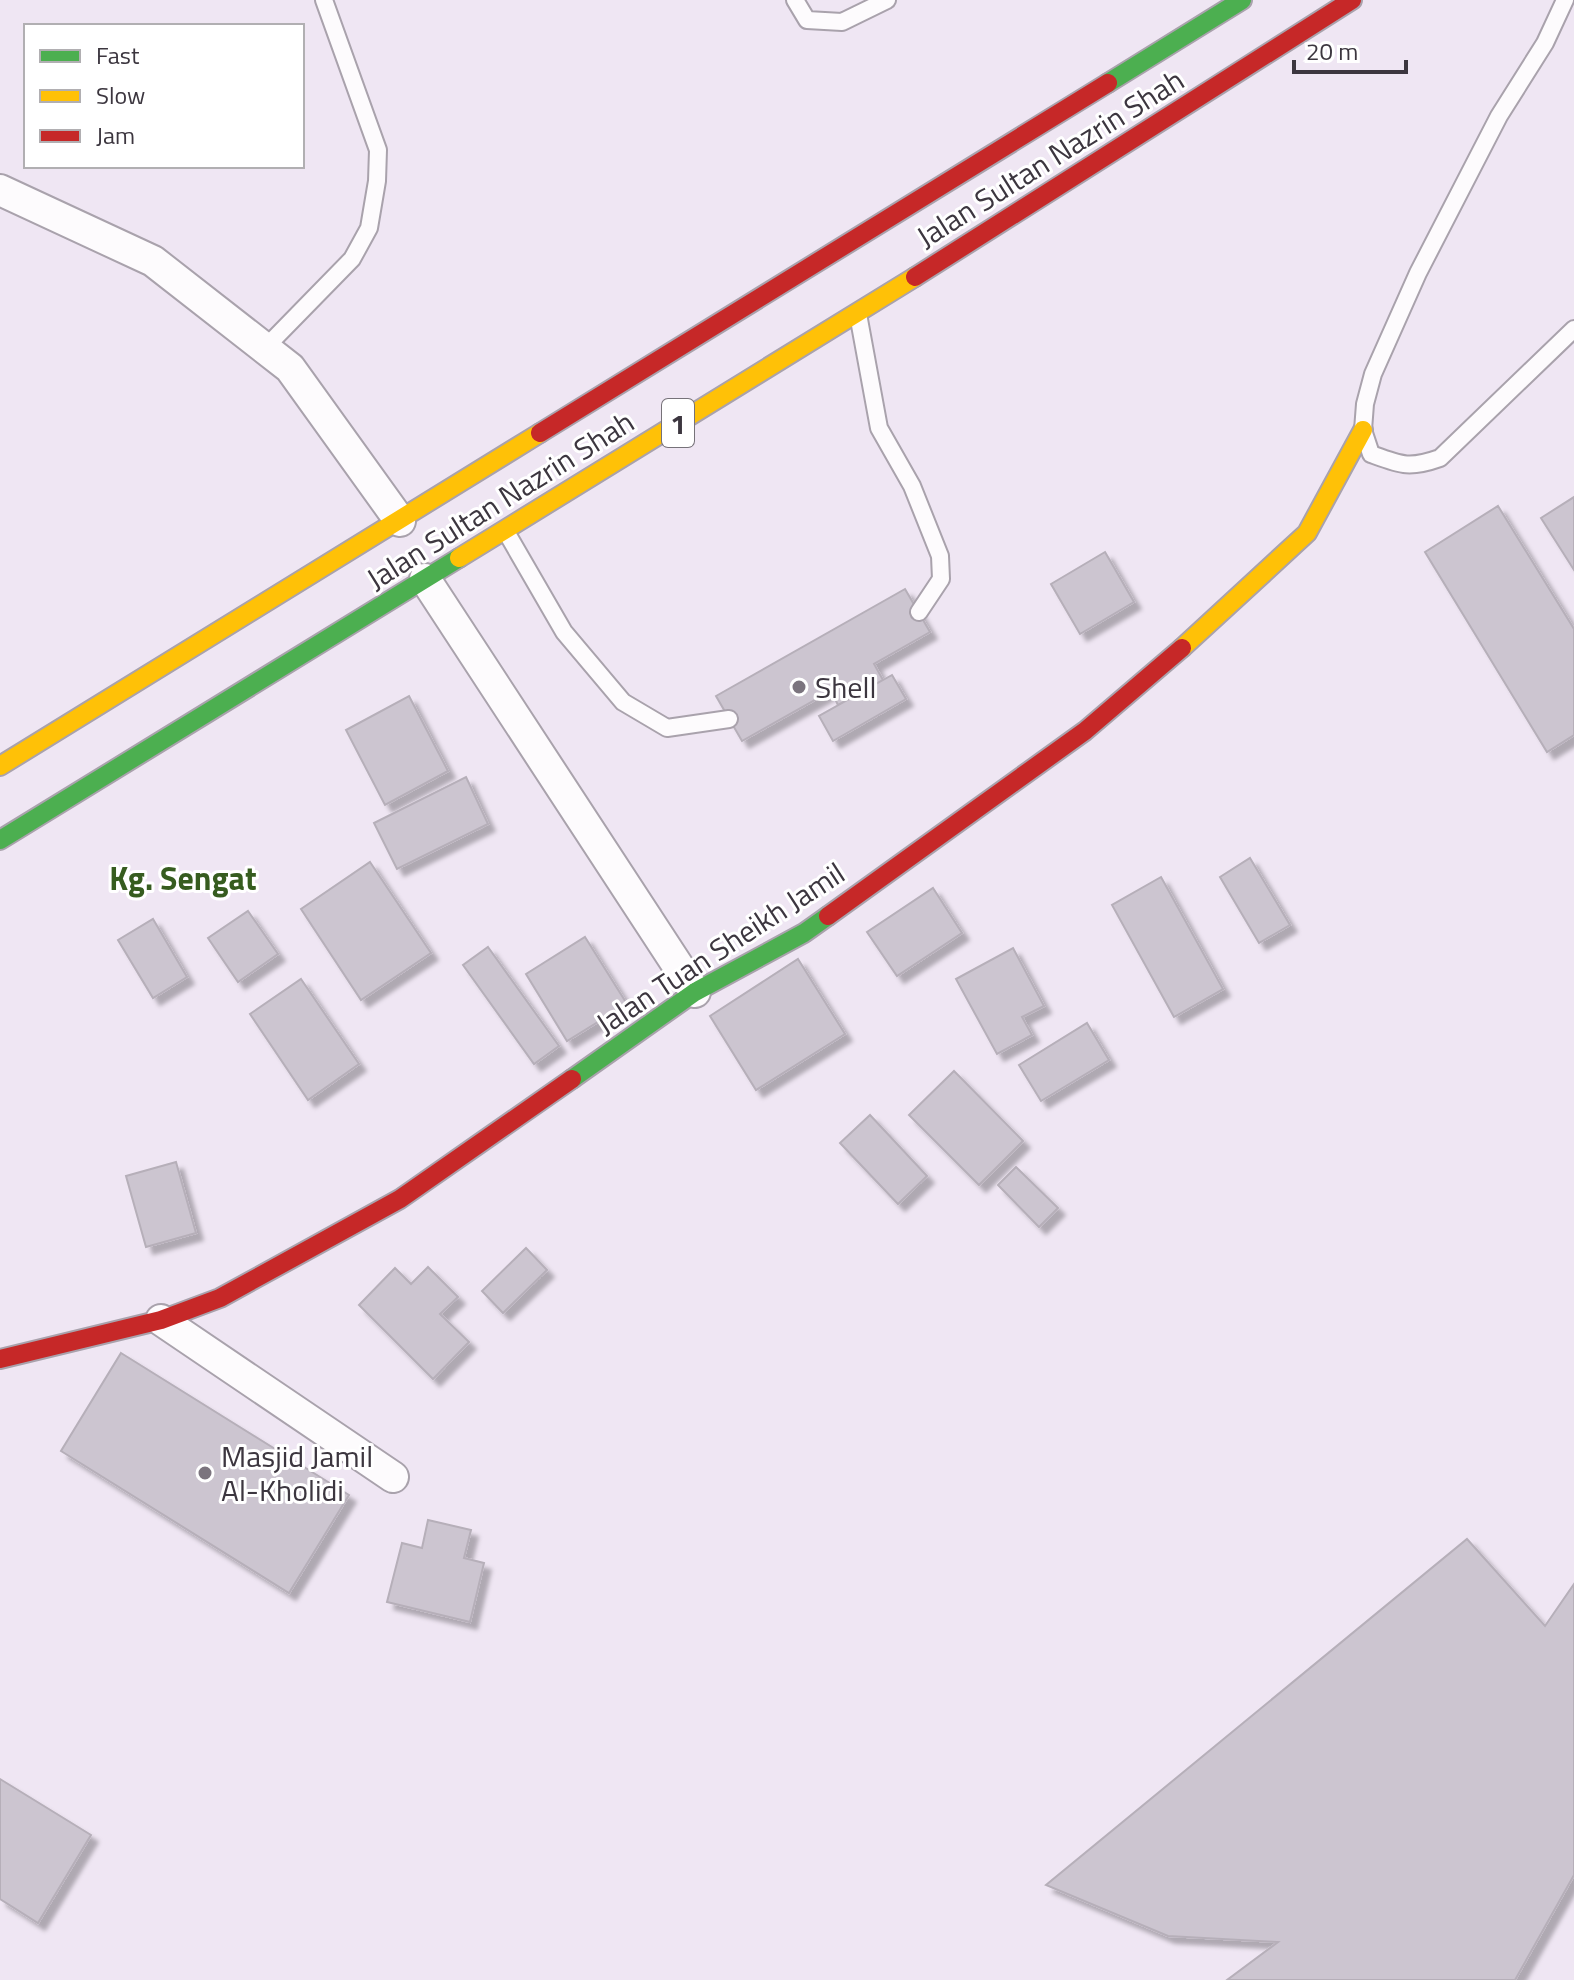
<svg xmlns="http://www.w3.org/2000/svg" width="1574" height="1980" font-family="'Titillium Web',sans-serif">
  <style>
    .building { fill: #ccc5d0; stroke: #b6afb9; stroke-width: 2; filter: url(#shadow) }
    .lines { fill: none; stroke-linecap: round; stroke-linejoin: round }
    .lane-casing { stroke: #a9a2ac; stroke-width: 20 }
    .street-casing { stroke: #a9a2ac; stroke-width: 34 }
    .fast-casing { stroke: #a9a2ac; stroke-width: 22 }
    .slow-casing { stroke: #a9a2ac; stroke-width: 22 }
    .jam-casing { stroke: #a9a2ac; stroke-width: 22 }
    .lane { stroke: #fdfbfd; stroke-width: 16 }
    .street { stroke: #fdfbfd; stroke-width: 30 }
    .fast { stroke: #4caf50; stroke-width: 18 }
    .slow { stroke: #ffc107; stroke-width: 18 }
    .jam { stroke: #c62828; stroke-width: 18 }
    .poi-dot { fill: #7b747e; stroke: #fff; stroke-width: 3 }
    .labels { text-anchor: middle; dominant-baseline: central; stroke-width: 6; stroke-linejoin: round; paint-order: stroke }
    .shield { fill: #fff; stroke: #767279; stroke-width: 2 }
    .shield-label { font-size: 28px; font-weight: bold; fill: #3c363f }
    .street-label { font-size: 30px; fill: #3c363f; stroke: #fff }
    .poi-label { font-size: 30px; fill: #3c363f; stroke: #fff; text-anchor: start }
    .neighbourhood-label { font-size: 32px; font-weight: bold; fill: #365c1f; stroke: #fff }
  </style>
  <defs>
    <filter id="shadow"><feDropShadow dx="7" dy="7" stdDeviation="2" flood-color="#0004"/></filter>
  </defs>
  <rect width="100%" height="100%" fill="#efe6f3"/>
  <g class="building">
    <path d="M 1574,497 L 1574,570 L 1541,518 Z"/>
    <path d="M 1498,506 L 1574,629 L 1574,735 L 1547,752 L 1425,552 Z"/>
    <path d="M 1105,552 L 1134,602 L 1080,634 L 1051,584 Z"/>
    <path d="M 905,589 L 930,632 L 874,664 L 883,680 L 838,705 L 831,691 L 742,741 L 716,696 Z"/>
    <path d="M 892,675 L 906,699 L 833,741 L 819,716 Z"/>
    <path d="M 409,696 L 448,771 L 385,805 L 346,730 Z"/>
    <path d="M 466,777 L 488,824 L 397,869 L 374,823 Z"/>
    <path d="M 1250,858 L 1290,925 L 1259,943 L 1220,877 Z"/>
    <path d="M 370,862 L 431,953 L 361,1000 L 301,909 Z"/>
    <path d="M 1161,877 L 1223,989 L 1174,1017 L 1112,905 Z"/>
    <path d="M 933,888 L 962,933 L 897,976 L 867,932 Z"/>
    <path d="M 248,911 L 278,954 L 238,982 L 208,938 Z"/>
    <path d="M 153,919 L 187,977 L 153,998 L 118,940 Z"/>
    <path d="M 585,937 L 627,1004 L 567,1041 L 526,974 Z"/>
    <path d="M 488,947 L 559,1046 L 534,1064 L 463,965 Z"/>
    <path d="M 1013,948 L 1044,1006 L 1022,1017 L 1032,1035 L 997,1054 L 956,979 Z"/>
    <path d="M 798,959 L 845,1034 L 756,1090 L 710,1016 Z"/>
    <path d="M 301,979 L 359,1064 L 308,1100 L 250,1014 Z"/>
    <path d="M 1087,1023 L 1109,1060 L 1041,1101 L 1019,1065 Z"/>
    <path d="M 954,1071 L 1023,1141 L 979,1185 L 909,1115 Z"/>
    <path d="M 870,1115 L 927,1176 L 898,1204 L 840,1143 Z"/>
    <path d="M 176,1162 L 196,1233 L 146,1247 L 126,1176 Z"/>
    <path d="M 1016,1167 L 1058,1208 L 1039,1227 L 998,1185 Z"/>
    <path d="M 526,1248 L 547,1270 L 503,1313 L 482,1291 Z"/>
    <path d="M 428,1267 L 458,1297 L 440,1314 L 469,1342 L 433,1379 L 359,1305 L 395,1268 L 411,1284 Z"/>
    <path d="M 121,1353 L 349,1495 L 289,1593 L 61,1451 Z"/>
    <path d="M 428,1520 L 471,1530 L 464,1558 L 484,1563 L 470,1622 L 387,1602 L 402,1543 L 422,1548 Z"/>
    <path d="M 1467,1539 L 1545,1626 L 1574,1584 L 1574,1875 L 1515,1980 L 1227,1980 L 1278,1942 L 1168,1936 L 1046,1885 Z"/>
    <path d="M 0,1779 L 91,1835 L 38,1923 L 0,1899 Z"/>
  </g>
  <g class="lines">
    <defs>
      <g id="lane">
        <path d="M 795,0 L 807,20 L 842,22 L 887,0"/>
        <path d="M 1565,0 L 1545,43 L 1499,116 L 1418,273 L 1373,374 L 1365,404 L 1363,430 L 1371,454 C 1401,465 1409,469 1440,458 L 1574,329"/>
        <path d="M 858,314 L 879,428 L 912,486 L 940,556 L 941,579 L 919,612"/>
        <path d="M 265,348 L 352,259 L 369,228 L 377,181 L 378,150 L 324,0"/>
        <path d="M 505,530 L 564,632 L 623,702 L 667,728 L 729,719"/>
      </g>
      <g id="street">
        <path d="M 0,190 L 153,261 L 290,368 L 400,521"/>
        <path d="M 425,579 L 695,992"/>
        <path d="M 161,1320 L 393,1477"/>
      </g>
      <g id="fast">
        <path d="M 1108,83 L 1242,0"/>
        <path d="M 0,840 L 459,558"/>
        <path d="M 572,1079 L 695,992 L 804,933 L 828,916"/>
      </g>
      <g id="slow">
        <path d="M 459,558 L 915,277"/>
        <path d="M 1182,648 L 1307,533 L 1363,430"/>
        <path d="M 0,766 L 540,433"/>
      </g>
      <g id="jam">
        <path d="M 915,277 L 1352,0"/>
        <path d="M 540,433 L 1108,83"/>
        <path d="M 828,916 L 1085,731 L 1182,648"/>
        <path d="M 0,1359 L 161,1320 L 220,1298 L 400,1199 L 572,1079"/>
      </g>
    </defs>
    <use href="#lane" class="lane-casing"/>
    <use href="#street" class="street-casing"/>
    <use href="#fast" class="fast-casing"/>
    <use href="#slow" class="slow-casing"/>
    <use href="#jam" class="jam-casing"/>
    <use href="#lane" class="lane"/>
    <use href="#street" class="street"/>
    <use href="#fast" class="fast"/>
    <use href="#slow" class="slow"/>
    <use href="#jam" class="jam"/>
  </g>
  <g class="poi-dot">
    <circle cx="799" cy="687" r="8"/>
    <circle cx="205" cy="1473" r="8"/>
  </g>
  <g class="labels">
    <rect class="shield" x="662" y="399" width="32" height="48" rx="6"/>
    <g class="shield-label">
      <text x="678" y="423">1</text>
    </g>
    <g class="street-label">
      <text transform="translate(1050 158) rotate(-32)">Jalan Sultan Nazrin Shah</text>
      <text transform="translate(500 500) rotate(-32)">Jalan Sultan Nazrin Shah</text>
      <text transform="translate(720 948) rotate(-33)">Jalan Tuan Sheikh Jamil</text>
    </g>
    <g class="poi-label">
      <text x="815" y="687">Shell</text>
      <text x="221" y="1456">Masjid Jamil<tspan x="221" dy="34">Al-Kholidi</tspan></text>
    </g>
    <g class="neighbourhood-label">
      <text x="183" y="878">Kg. Sengat</text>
    </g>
  </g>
  <rect x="24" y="24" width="280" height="144" fill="#ffffff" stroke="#b1afb2" stroke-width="2"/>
  <rect x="40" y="50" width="40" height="12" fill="#4caf50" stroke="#b1afb2" stroke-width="2"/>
  <text x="96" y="64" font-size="24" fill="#3c363f">Fast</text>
  <rect x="40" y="90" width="40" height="12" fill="#ffc107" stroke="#b1afb2" stroke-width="2"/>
  <text x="96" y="104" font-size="24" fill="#3c363f">Slow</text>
  <rect x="40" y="130" width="40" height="12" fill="#c62828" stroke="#b1afb2" stroke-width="2"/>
  <text x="96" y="144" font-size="24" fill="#3c363f">Jam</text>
  <path d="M1294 60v12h112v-12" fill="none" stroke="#3c363f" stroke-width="4"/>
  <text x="1306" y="60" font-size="24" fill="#3c363f" stroke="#ffffff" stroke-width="6" paint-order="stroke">20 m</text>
</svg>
